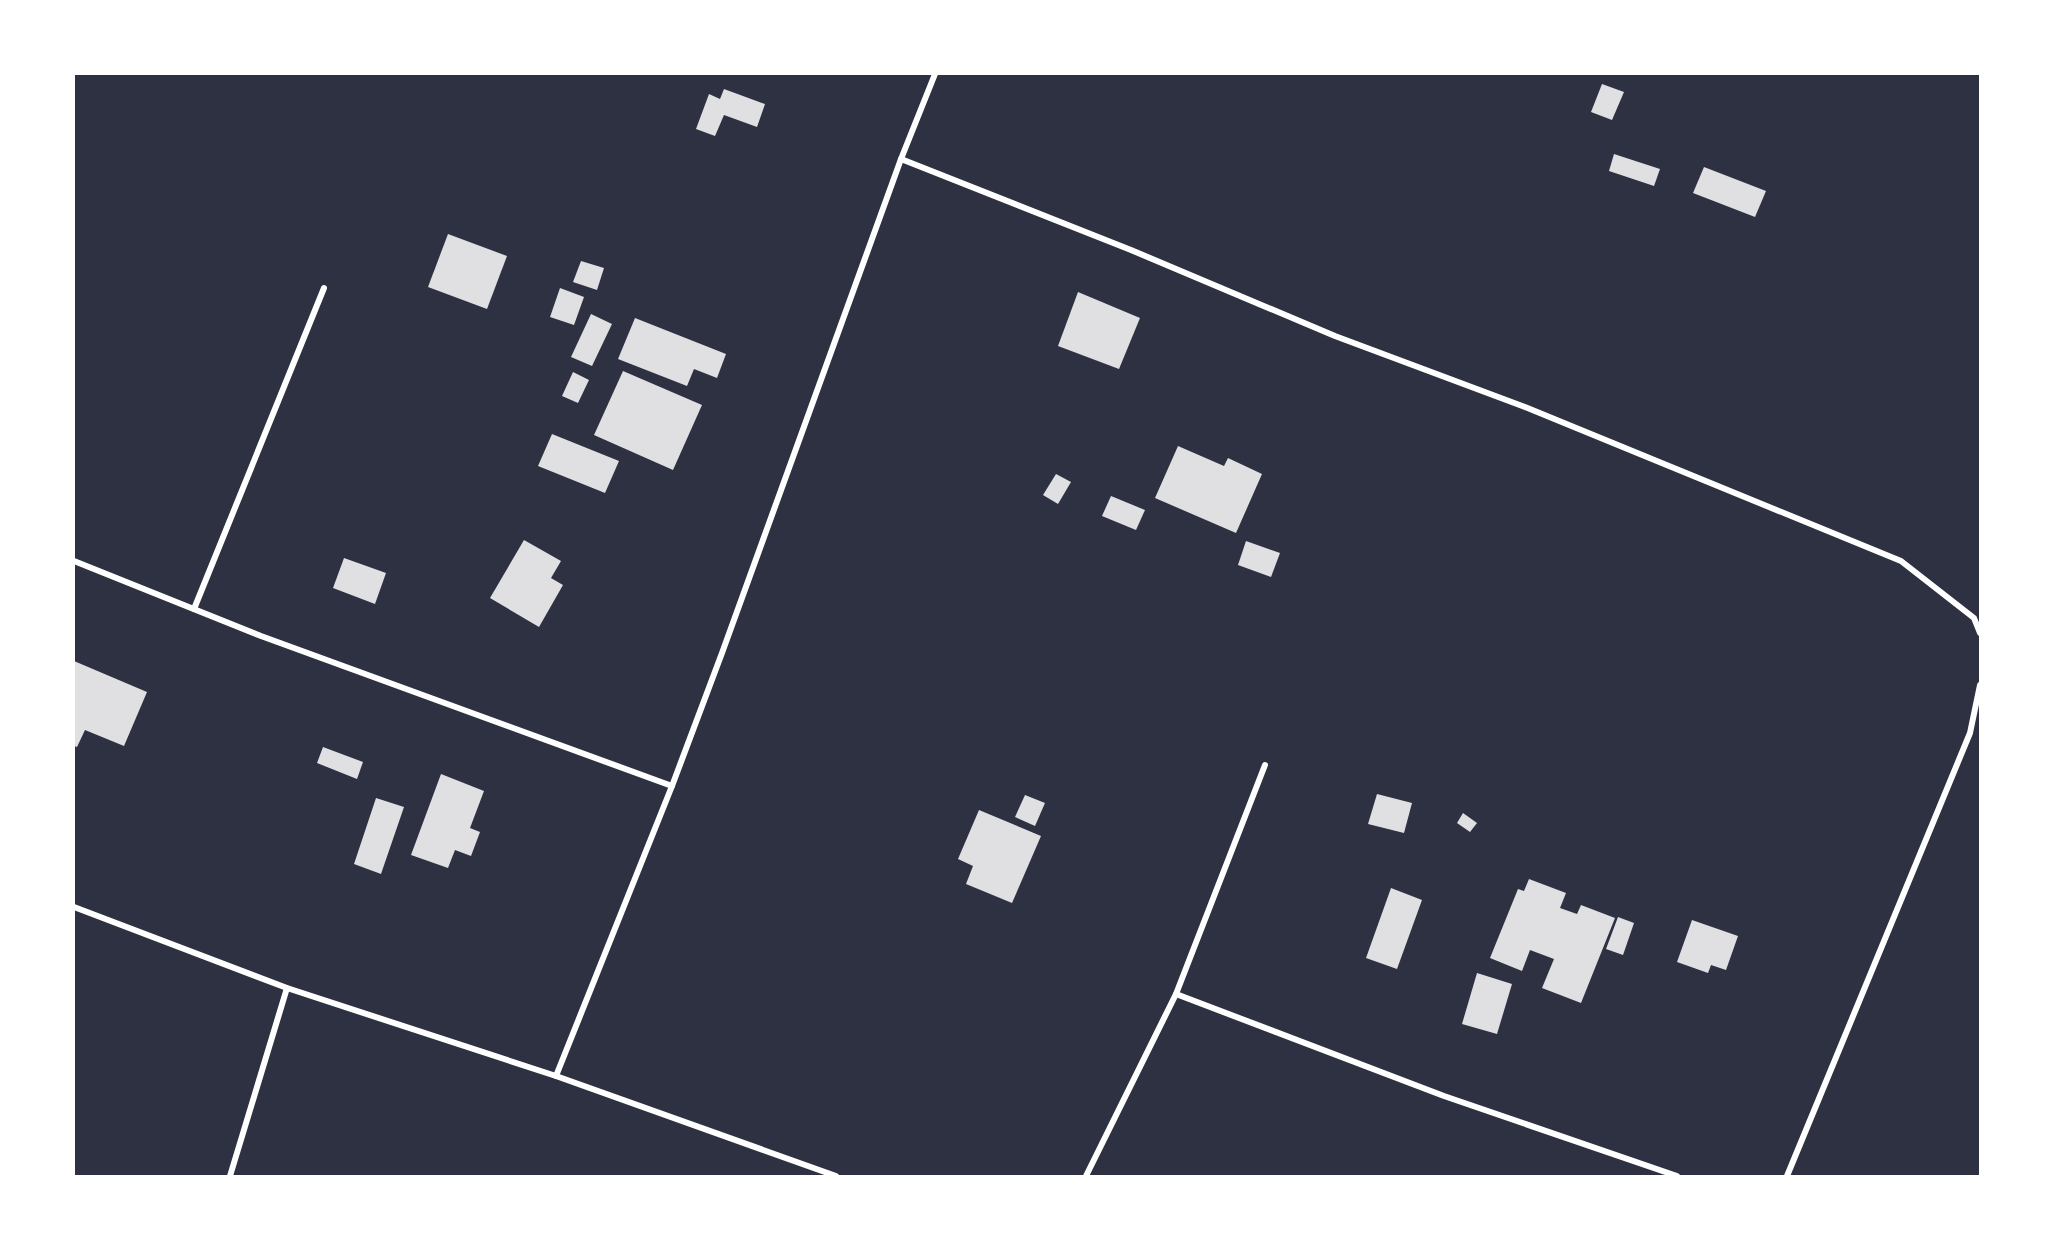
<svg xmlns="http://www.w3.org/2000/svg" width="2054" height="1250" font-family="Quicksand,sans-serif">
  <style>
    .building { fill: #e0e0e3 }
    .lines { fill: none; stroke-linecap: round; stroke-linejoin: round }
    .minor { stroke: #fff; stroke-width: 6 }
  </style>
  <rect width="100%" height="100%" fill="#2d3142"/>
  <g class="building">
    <path d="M 1602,84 L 1624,92 L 1612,120 L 1591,112 Z"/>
    <path d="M 724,89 L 765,104 L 757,127 L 724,115 L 715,136 L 696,129 L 709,94 L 720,99 Z"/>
    <path d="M 1614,154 L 1660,169 L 1654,186 L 1609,171 Z"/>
    <path d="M 1704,167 L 1766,191 L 1755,217 L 1693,193 Z"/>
    <path d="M 448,234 L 507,256 L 487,309 L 428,287 Z"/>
    <path d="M 581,261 L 604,268 L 597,290 L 573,282 Z"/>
    <path d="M 560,288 L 584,297 L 574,325 L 550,317 Z"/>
    <path d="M 1078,292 L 1140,318 L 1119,369 L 1058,346 Z"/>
    <path d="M 591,314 L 612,324 L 592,366 L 571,357 Z"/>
    <path d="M 635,318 L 726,354 L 717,378 L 694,369 L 687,386 L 618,359 Z"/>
    <path d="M 623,371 L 702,405 L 673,470 L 594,435 Z"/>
    <path d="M 573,372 L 589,380 L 578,403 L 562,396 Z"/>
    <path d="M 552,434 L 619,461 L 605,493 L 538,466 Z"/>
    <path d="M 1178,446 L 1224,466 L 1228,458 L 1262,474 L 1236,533 L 1155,498 Z"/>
    <path d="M 1056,474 L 1071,482 L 1058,504 L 1043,495 Z"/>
    <path d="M 1111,496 L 1145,510 L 1136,530 L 1102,516 Z"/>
    <path d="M 524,540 L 561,561 L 551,578 L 563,585 L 539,627 L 490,598 Z"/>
    <path d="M 1246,541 L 1280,553 L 1271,577 L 1238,565 Z"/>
    <path d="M 344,558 L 386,573 L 375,604 L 333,588 Z"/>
    <path d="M 74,661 L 147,692 L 124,746 L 85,730 L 77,747 L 74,746 Z"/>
    <path d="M 323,747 L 363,762 L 357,779 L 317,763 Z"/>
    <path d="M 441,774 L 484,791 L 470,828 L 480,832 L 471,856 L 455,850 L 448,868 L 411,855 Z"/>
    <path d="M 1377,794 L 1412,803 L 1404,833 L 1368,824 Z"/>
    <path d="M 1025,795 L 1045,803 L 1035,826 L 1015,817 Z"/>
    <path d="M 376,798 L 404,807 L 381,874 L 354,864 Z"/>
    <path d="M 979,810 L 1041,836 L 1012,903 L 966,884 L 973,866 L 958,859 Z"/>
    <path d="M 1463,813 L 1477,823 L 1470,832 L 1457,823 Z"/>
    <path d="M 1529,879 L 1566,893 L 1560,908 L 1577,914 L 1581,905 L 1615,918 L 1581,1003 L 1542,988 L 1554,959 L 1530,950 L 1522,971 L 1490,958 L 1518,889 L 1524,891 Z"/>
    <path d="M 1391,888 L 1422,900 L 1397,969 L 1366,958 Z"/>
    <path d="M 1618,917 L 1634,923 L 1623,955 L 1606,949 Z"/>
    <path d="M 1692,920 L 1738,936 L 1726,970 L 1711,965 L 1708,973 L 1677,962 Z"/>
    <path d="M 1477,973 L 1512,984 L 1497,1034 L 1462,1024 Z"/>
  </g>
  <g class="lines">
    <g class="minor">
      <path d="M 901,159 L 1131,250 L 1335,336 L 1525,407 L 1901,561 L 1974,618 L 1980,633"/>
      <path d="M 74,561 L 261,636 L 672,786"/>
      <path d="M 194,609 L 324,288"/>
      <path d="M 74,907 L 287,988 L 556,1076 L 836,1176"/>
      <path d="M 1176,994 L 1444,1096 L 1677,1176"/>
      <path d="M 556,1076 L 672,786 L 722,653 L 901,159 L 935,74"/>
      <path d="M 230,1176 L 287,988"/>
      <path d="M 1086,1176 L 1176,994 L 1265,765"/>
      <path d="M 1787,1176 L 1970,733 L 1980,685"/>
    </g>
  </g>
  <rect width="2054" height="1250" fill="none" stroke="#ffffff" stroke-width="150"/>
</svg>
